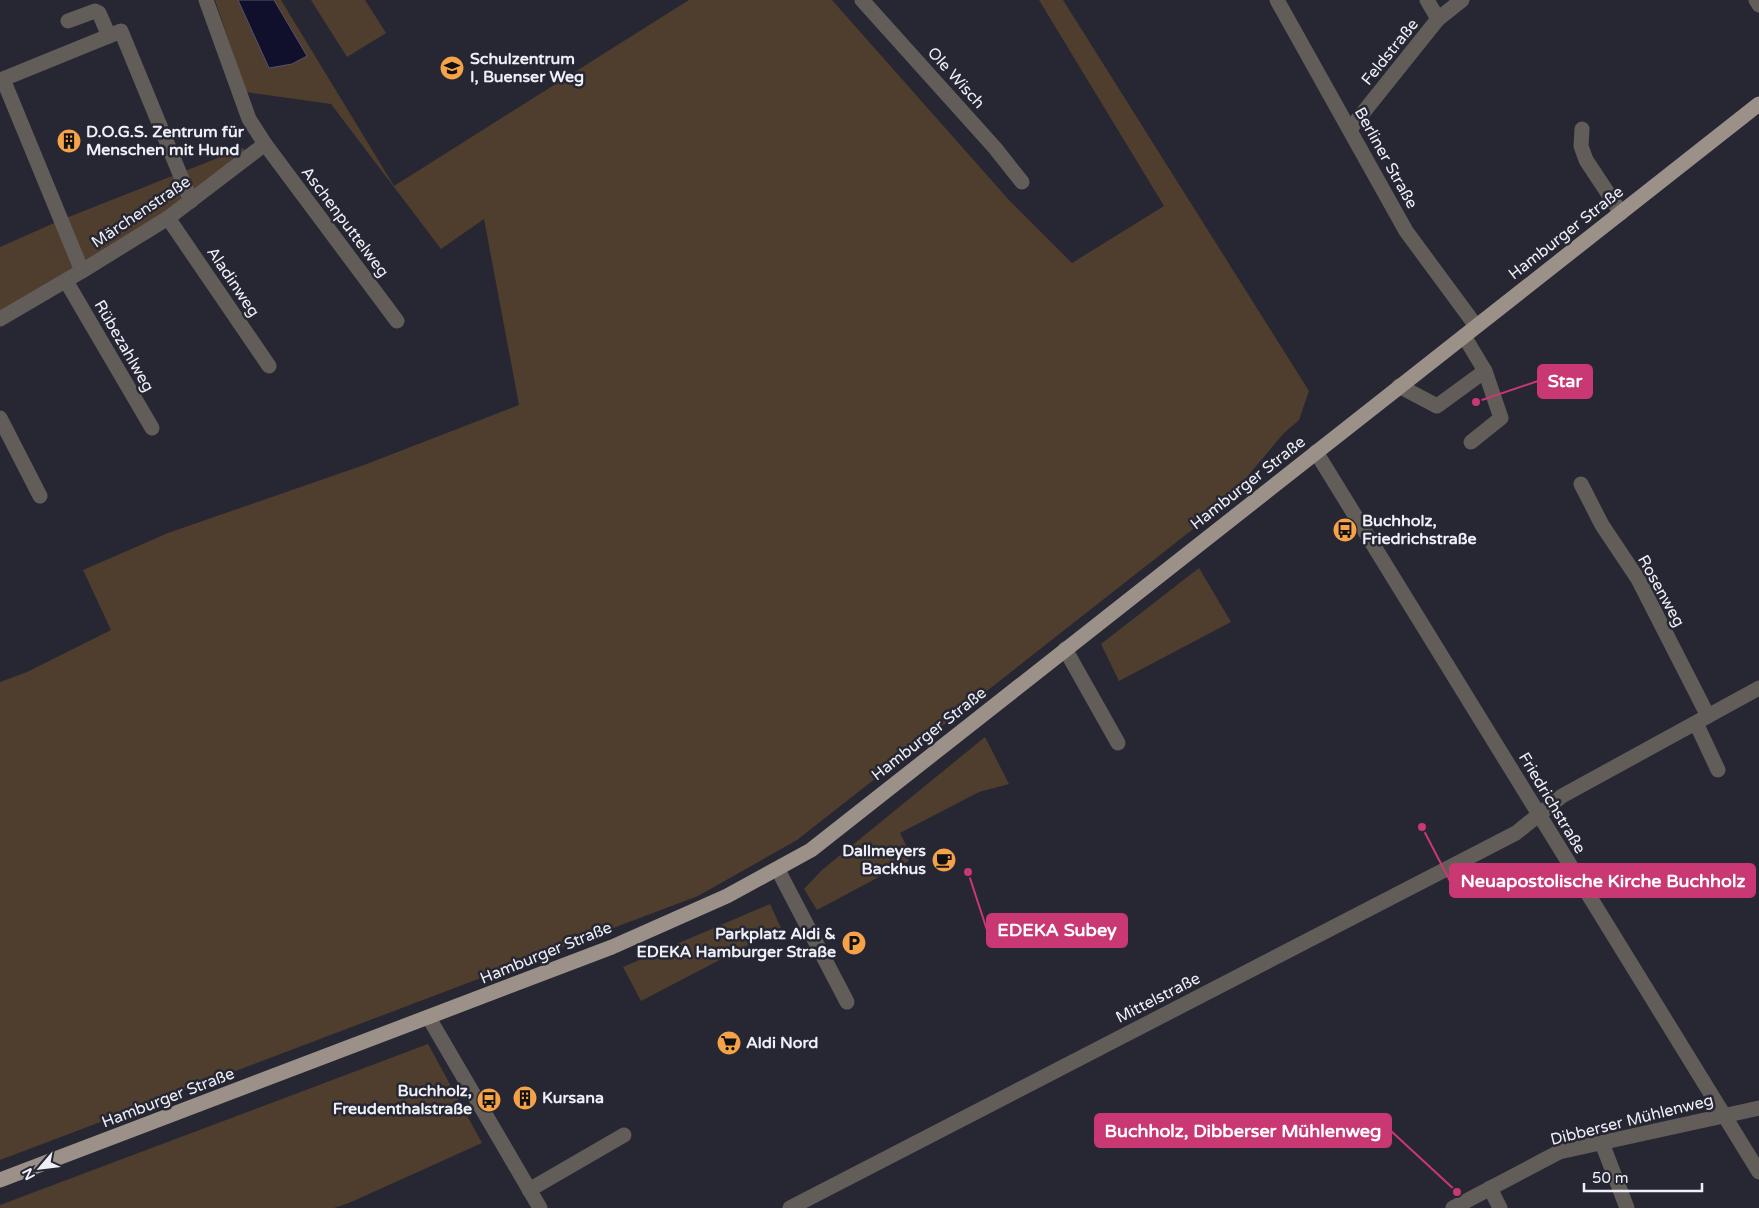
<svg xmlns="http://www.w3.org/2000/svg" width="1759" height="1208" font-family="'Varela Round',sans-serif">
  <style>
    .green { fill: #4f3e2e }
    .water { fill: #10102c; stroke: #535369 }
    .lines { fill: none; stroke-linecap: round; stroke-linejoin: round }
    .minor { stroke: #625d58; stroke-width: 15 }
    .major { stroke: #9b9188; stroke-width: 15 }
    .labels { text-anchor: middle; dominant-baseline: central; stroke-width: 5; stroke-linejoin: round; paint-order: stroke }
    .street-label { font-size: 16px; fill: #eeeff7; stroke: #262733 }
    .poi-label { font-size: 16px; font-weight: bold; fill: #eeeff7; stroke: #262733; text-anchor: start }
    .leader { fill: none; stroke: #c93872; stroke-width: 2 }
    .callout-dot { fill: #c93872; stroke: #262733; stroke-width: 2 }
    .callout { fill: #c93872; stroke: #c93872; stroke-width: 2 }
    .callout-label { font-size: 18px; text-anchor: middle; font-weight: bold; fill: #fff }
  </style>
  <rect width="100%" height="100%" fill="#262733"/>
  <g class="green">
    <path d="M 215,0 L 281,0 L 394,186 L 689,0 L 832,0 L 1008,199 L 1072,263 L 1164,206 L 1039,0 L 1063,0 L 1309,391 L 1299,420 L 1284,433 L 1246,478 L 1211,515 L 797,840 L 698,896 L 0,1160 L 0,682 L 27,672 L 111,630 L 83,570 L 168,533 L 364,465 L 519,405 L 484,219 L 441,249 L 331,104 L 246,92 Z"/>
    <path d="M 311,0 L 365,0 L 386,33 L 347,57 Z"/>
    <path d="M 243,148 L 250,156 L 0,319 L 0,247 L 61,220 Z"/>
    <path d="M 1199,568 L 1231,622 L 1119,681 L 1101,644 Z"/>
    <path d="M 985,737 L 1009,784 L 979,792 L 900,833 L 910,853 L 906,855 L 909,861 L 817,910 L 804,889 L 822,870 Z"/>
    <path d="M 770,904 L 781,928 L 641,1001 L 623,967 Z"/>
    <path d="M 428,1044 L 482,1143 L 349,1203 L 334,1208 L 0,1208 L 0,1205 Z"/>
  </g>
  <path class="water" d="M 238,0 L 274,0 L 307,56 L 292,64 L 269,68 Z"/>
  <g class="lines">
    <g class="minor">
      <path d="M 206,0 L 249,119 L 265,144 L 397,321"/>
      <path d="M 862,0 L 995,148 L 1022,182"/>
      <path d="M 1277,0 L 1406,231 L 1476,326"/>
      <path d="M 1427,0 L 1438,19"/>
      <path d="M 1756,0 L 1759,5"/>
      <path d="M 68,21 L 95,11 L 99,13 L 109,36"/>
      <path d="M 1350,129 L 1438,19 L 1462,0"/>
      <path d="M 1582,129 L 1581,146 L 1586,160 L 1621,213"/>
      <path d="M 168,218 L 269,366"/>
      <path d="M 82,271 L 3,79 L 121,31 L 191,201"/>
      <path d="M 66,281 L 152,428"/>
      <path d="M 0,319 L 82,271 L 168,218 L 265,144"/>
      <path d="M 1399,386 L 1437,406 L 1485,371 L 1464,336"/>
      <path d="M 0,418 L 40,496"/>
      <path d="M 1471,442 L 1501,418 L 1485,371"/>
      <path d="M 1316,452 L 1759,1172"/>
      <path d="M 1581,484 L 1602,525 L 1638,579 L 1708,716"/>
      <path d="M 1065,649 L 1118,743"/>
      <path d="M 1696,723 L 1718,770"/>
      <path d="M 778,870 L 847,1002"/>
      <path d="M 429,1018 L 540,1208"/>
      <path d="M 1602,1143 L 1627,1208"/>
      <path d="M 1490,1188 L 1500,1208"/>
      <path d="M 529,1190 L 624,1135"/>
      <path d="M 790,1208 L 1516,833 L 1562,796 L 1759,688"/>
      <path d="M 1453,1208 L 1559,1152 L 1759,1108"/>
    </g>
    <path class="major" d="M 0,1180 L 612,947 L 727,896 L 811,850 L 1759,104"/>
  </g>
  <defs>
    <symbol id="school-disc" viewBox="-11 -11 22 22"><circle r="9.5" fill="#f6a248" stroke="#262733"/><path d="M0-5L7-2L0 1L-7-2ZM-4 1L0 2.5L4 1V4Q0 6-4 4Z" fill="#111"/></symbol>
    <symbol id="building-disc" viewBox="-11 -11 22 22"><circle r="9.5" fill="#f6a248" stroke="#262733"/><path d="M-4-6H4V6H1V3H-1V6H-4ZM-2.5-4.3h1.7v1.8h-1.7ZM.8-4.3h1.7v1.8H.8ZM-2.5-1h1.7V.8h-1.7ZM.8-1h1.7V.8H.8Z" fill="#111"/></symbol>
    <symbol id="bus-disc" viewBox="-11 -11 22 22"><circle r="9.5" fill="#f6a248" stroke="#262733"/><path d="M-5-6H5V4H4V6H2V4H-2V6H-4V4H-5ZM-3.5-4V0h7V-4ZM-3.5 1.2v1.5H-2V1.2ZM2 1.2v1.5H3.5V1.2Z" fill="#111"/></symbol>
    <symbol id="cafe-disc" viewBox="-11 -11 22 22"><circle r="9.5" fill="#f6a248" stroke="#262733"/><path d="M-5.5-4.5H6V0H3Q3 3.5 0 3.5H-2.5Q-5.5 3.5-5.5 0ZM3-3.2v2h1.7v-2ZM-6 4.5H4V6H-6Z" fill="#111"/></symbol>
    <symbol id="parking-disc" viewBox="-11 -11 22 22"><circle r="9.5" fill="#f6a248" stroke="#262733"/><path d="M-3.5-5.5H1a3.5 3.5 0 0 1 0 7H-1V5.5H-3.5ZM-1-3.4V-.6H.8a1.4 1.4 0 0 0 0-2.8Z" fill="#111"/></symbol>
    <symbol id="supermarket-disc" viewBox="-11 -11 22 22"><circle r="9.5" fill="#f6a248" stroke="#262733"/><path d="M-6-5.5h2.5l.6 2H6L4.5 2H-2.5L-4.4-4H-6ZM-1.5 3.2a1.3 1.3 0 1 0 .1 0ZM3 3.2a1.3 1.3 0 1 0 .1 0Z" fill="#111"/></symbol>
  </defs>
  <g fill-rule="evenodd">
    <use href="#school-disc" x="438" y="54" width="28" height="28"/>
    <use href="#building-disc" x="55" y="127" width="28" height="28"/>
    <use href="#bus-disc" x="1331" y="516" width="28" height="28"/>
    <use href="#cafe-disc" x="930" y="846" width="28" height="28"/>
    <use href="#parking-disc" x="840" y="929" width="28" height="28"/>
    <use href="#supermarket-disc" x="715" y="1029" width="28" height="28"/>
    <use href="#building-disc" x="511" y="1084" width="28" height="28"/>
    <use href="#bus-disc" x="475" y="1086" width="28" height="28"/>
  </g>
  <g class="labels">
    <g class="street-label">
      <text transform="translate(1390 52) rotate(-51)">Feldstraße</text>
      <text transform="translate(956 78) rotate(48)">Ole Wisch</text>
      <text transform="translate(1386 158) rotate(61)">Berliner Straße</text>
      <text transform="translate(141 212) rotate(-34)">Märchenstraße</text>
      <text transform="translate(345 222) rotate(53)">Aschenputtelweg</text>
      <text transform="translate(1566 233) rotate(-38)">Hamburger Straße</text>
      <text transform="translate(233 282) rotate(56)">Aladinweg</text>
      <text transform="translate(124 346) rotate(60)">Rübezahlweg</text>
      <text transform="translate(1248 483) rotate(-38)">Hamburger Straße</text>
      <text transform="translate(1661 591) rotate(61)">Rosenweg</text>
      <text transform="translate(929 734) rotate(-38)">Hamburger Straße</text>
      <text transform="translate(1552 803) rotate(59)">Friedrichstraße</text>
      <text transform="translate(546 953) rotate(-22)">Hamburger Straße</text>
      <text transform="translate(1158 998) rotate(-27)">Mittelstraße</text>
      <text transform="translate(168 1098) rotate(-21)">Hamburger Straße</text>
      <text transform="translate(1632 1120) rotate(-14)">Dibberser Mühlenweg</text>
    </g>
    <g class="poi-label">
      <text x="470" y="59">Schulzentrum<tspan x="470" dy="18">I, Buenser Weg</tspan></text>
      <text x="86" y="132">D.O.G.S. Zentrum für<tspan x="86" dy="18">Menschen mit Hund</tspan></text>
      <text x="1362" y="521">Buchholz,<tspan x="1362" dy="18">Friedrichstraße</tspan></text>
      <text x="926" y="851" text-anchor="end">Dallmeyers<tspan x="926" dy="18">Backhus</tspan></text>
      <text x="836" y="934" text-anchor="end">Parkplatz Aldi &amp;<tspan x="836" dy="18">EDEKA Hamburger Straße</tspan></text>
      <text x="746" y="1043">Aldi Nord</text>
      <text x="472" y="1091" text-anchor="end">Buchholz,<tspan x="472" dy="18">Freudenthalstraße</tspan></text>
      <text x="542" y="1098">Kursana</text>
    </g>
  </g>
  <path class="leader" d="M1476 402L1538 381M1422 827L1450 881M968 872L987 930M1457 1192L1391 1131"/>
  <g class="callout-dot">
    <circle cx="1476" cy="402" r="5"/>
    <circle cx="1422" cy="827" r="5"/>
    <circle cx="968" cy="872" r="5"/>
    <circle cx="1457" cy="1192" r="5"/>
  </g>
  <g class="callout">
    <rect x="1538" y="365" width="54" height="33" rx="5"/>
    <rect x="1450" y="864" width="305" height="33" rx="5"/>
    <rect x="987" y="914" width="140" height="33" rx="5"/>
    <rect x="1095" y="1114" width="296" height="33" rx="5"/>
  </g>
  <g class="callout-label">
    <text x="1565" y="387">Star</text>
    <text x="1603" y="887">Neuapostolische Kirche Buchholz</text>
    <text x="1057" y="936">EDEKA Subey</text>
    <text x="1243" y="1137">Buchholz, Dibberser Mühlenweg</text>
  </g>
  <g transform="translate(40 1168) rotate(242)" stroke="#262733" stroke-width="4" paint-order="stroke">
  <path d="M0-4L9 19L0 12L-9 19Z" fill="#eeeff7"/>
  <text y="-8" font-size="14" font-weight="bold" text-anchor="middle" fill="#eeeff7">N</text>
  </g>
  <path d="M1584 1183v8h118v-8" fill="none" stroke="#eeeff7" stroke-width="2.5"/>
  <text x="1592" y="1183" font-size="15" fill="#eeeff7" stroke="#262733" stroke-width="4" paint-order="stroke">50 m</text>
</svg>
